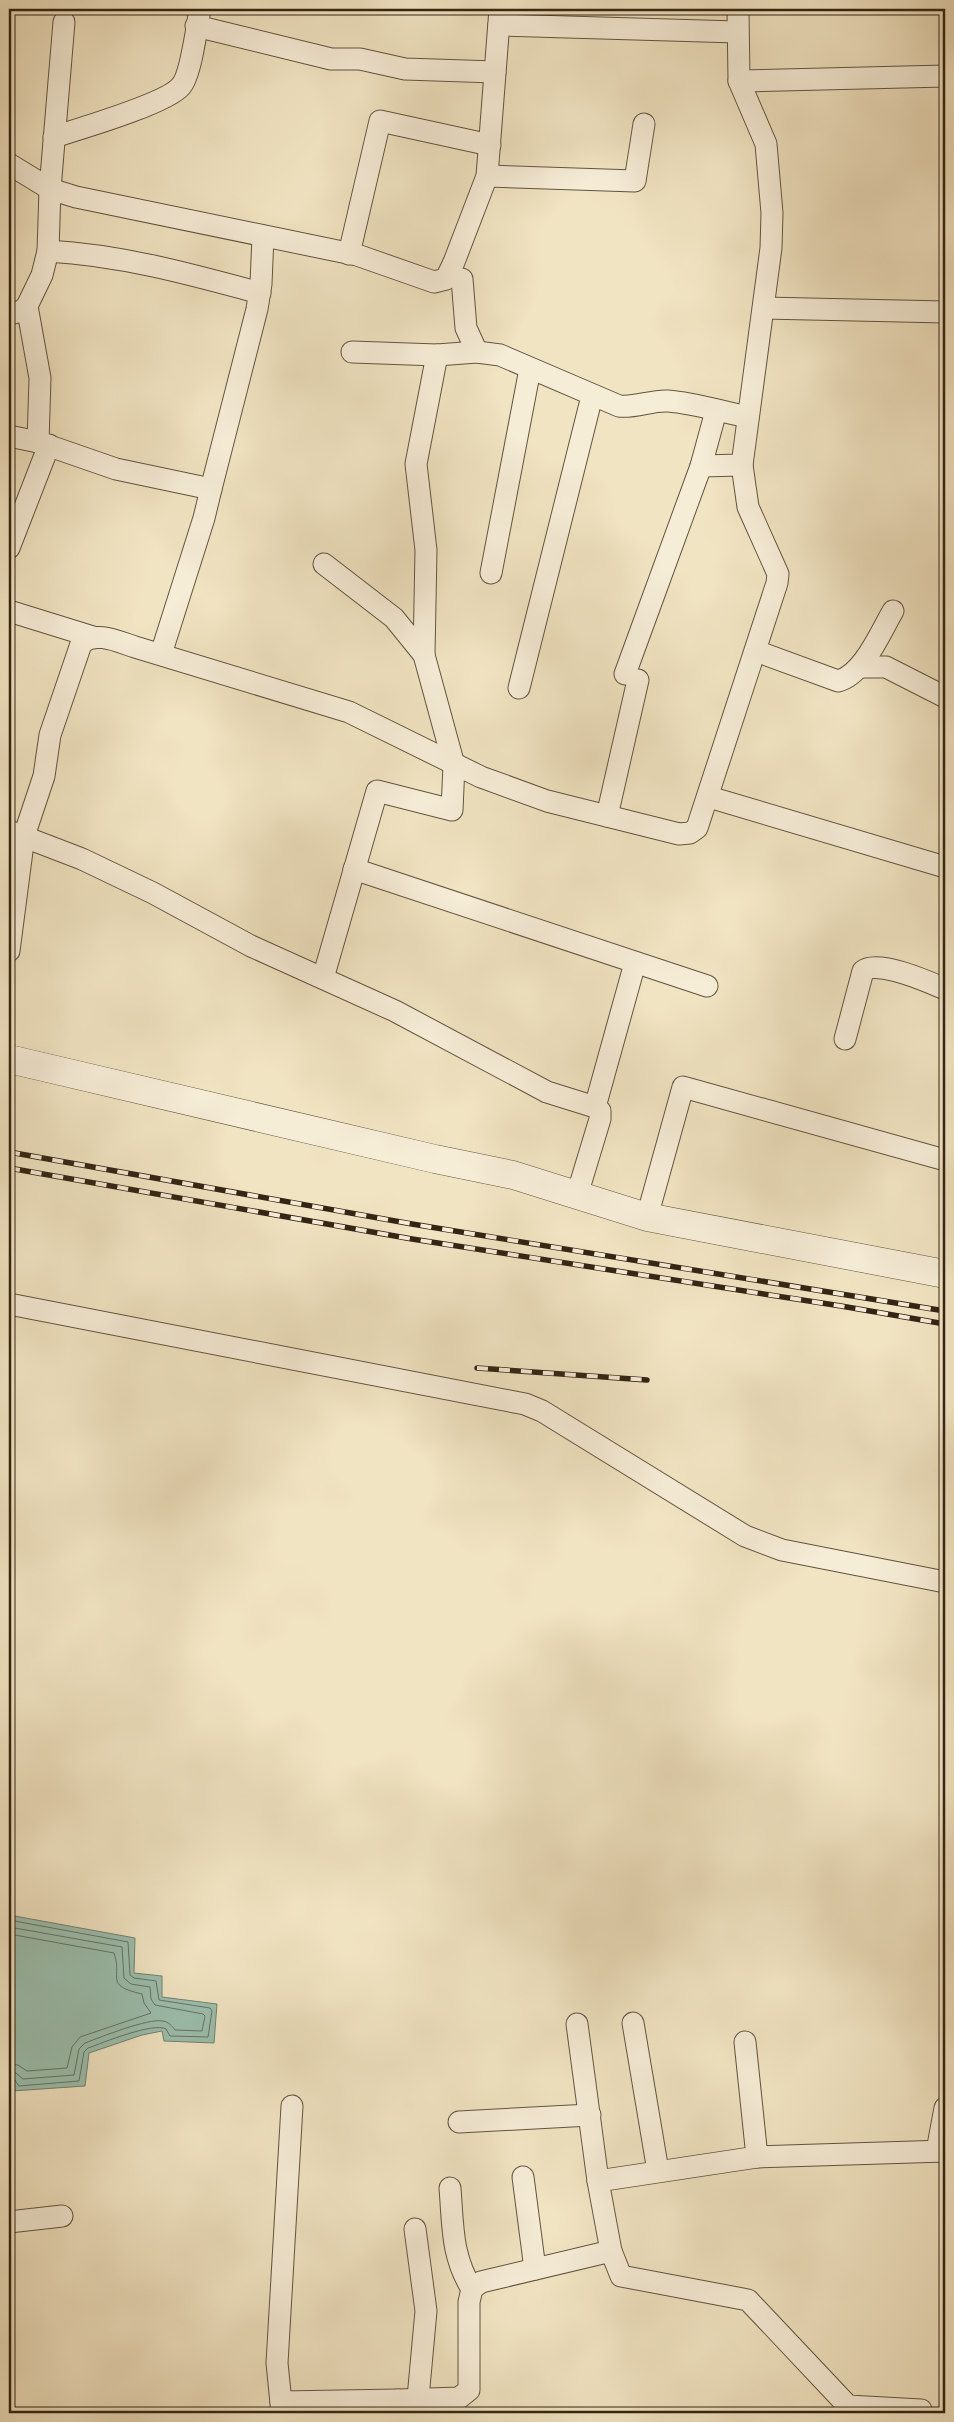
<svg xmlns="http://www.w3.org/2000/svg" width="954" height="2422" font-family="Cardo,serif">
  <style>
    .water { fill: #9bbfae; stroke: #728170 }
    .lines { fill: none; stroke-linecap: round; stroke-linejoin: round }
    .shore { stroke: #687261; stroke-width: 1 }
    .minor-casing { stroke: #635440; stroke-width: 23 }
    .tertiary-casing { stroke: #635440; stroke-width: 29 }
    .minor { stroke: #f6edd7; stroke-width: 21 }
    .tertiary { stroke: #f6edd7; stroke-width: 28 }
    .rail-casing { stroke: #342414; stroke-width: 5.5 }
    .rail { stroke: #f6edd7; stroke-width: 4; stroke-dasharray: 11; stroke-linecap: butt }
  </style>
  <rect width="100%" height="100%" fill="#f1e4c2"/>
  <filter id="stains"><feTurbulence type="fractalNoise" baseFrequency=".004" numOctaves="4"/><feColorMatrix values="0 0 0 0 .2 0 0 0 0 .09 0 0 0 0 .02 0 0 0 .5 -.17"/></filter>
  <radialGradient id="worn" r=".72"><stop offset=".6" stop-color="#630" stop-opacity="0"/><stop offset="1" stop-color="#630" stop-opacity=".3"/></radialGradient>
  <path class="water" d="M 9,1915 L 135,1938 L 134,1973 L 162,1976 L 162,1997 L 217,2004 L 214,2043 L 164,2041 L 162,2031 L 142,2035 L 89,2053 L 85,2086 L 12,2091 L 9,2065 Z"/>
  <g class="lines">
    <g class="shore">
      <path d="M 9,1920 L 128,1942 L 130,1975 L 134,1978 L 156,1981 L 159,2000 L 210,2008 L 212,2011 L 208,2037 L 170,2036 L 166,2029 C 153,2022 102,2043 88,2048 L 84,2052 L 79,2081 L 19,2086 L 14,2079 L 9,2078"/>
      <path d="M 9,1927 L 122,1947 L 124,1978 L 131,1984 L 150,1987 L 151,1999 L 155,2005 L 203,2014 L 205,2016 L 202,2031 L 175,2030 C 172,2026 169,2022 163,2021 C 148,2018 101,2037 85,2043 L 79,2049 L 74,2075 L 23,2079 L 16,2073 L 9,2071"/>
      <path d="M 9,1934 L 114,1953 C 123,1978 103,1985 142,1994 L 144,2003 L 151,2013 L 80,2037 L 72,2047 L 67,2068 L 27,2071 L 18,2065 L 9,2064"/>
    </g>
    <defs>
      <g id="minor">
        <path d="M 499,25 L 737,32"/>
        <path d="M 196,26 L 331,59 L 360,59 L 405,69 L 495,72"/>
        <path d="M 739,81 L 945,76"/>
        <path d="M 54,137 C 79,129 168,103 181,86 C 191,75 197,26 200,9"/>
        <path d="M 9,164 L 50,189 L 76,197 L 357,255 L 434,282 L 446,279 L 454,262 L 487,176 L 500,9"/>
        <path d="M 487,176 L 635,181 L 644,124"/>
        <path d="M 48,251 C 121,255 190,274 260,293"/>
        <path d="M 349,254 L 380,121 L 490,145"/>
        <path d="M 462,279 L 466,328 L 477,352"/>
        <path d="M 27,306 L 40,378 L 38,442"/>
        <path d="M 764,308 L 945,312"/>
        <path d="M 9,314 L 22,311 L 27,306 L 42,275 L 48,251 L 50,189 L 64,22"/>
        <path d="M 352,352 L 437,355 L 477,352 L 500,355 L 619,406 C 636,408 651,400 668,401 C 695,403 722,412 748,417"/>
        <path d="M 9,436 L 38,442 L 116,469 L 211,489 L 257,309 L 261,284 L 263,236"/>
        <path d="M 701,466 L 742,465"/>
        <path d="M 9,548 L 49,445"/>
        <path d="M 491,573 L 530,369"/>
        <path d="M 9,611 L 93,637"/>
        <path d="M 756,651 L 838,681 C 863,675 880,633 893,611"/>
        <path d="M 161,654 L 204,518 L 211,489"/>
        <path d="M 424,655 L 426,550 L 416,464 L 437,355"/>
        <path d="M 860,667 L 886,667 L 945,697"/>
        <path d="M 625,674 L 701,466 L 716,411"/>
        <path d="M 519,688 L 592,396"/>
        <path d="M 709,797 L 945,867"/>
        <path d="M 607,816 L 638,680"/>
        <path d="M 9,831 L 82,859 L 153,893 L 251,946 L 395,1011 L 547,1092 L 595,1107 L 600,1111 L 600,1119 L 577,1195"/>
        <path d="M 354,869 L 707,986"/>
        <path d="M 9,951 L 24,836 L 44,776 L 50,735 L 81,644 C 95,630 119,642 135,647 L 349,712 L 481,777 L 547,801 L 679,834 L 690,833 L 697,828 L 777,583 L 778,574 L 748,507 L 742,465 L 771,248 L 772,213 L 766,144 L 739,81 L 738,9"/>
        <path d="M 323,978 L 377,791 L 452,810 L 454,765 L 424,655 L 394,618 L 324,564"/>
        <path d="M 845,1039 L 863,971 C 877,959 929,982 945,989"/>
        <path d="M 595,1107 L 635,963"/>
        <path d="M 647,1217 L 683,1087 L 945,1160"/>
        <path d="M 9,1304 L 525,1404 L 542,1411 L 745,1536 L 782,1550 L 945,1582"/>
        <path d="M 633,2023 L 658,2171"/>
        <path d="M 577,2024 L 598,2181 L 611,2251 L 621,2276 L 748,2300 L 848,2406 L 921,2410 L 922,2413"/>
        <path d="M 745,2042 L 757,2157"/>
        <path d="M 459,2122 L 590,2115"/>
        <path d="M 937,2151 L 945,2108"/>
        <path d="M 523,2177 L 535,2269"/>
        <path d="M 598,2181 L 757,2157 L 945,2151"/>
        <path d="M 450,2188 C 453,2224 451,2256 472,2289"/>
        <path d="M 9,2222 L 62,2216"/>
        <path d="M 415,2229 L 426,2311 L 418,2398"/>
        <path d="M 281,2402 L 398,2400"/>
        <path d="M 282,2413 L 277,2363 L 292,2106"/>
        <path d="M 399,2413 L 398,2400 L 459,2398 L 469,2390 L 469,2302 L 472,2289 L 481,2282 L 611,2251"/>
      </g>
      <path id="tertiary" d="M 9,1059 L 435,1159 L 513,1175 L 647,1217 L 945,1274"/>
    </defs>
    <use href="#minor" class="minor-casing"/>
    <use href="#tertiary" class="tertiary-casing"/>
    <use href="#minor" class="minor"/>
    <use href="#tertiary" class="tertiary"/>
    <defs>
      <g id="rail">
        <path d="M 9,1152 L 412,1224 L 945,1311"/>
        <path d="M 9,1168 L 412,1239 L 841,1306 L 945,1324"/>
        <path d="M 477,1368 L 647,1380"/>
      </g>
    </defs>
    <use href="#rail" class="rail-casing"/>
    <use href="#rail" class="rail"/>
  </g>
  <rect width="954" height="2422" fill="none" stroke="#f1e4c2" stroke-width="30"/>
  <rect x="10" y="10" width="934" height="2402" fill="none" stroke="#342414" stroke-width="2.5"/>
  <rect x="15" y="15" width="924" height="2392" fill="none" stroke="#342414"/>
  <rect width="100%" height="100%" filter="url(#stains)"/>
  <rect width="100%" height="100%" fill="url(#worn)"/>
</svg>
